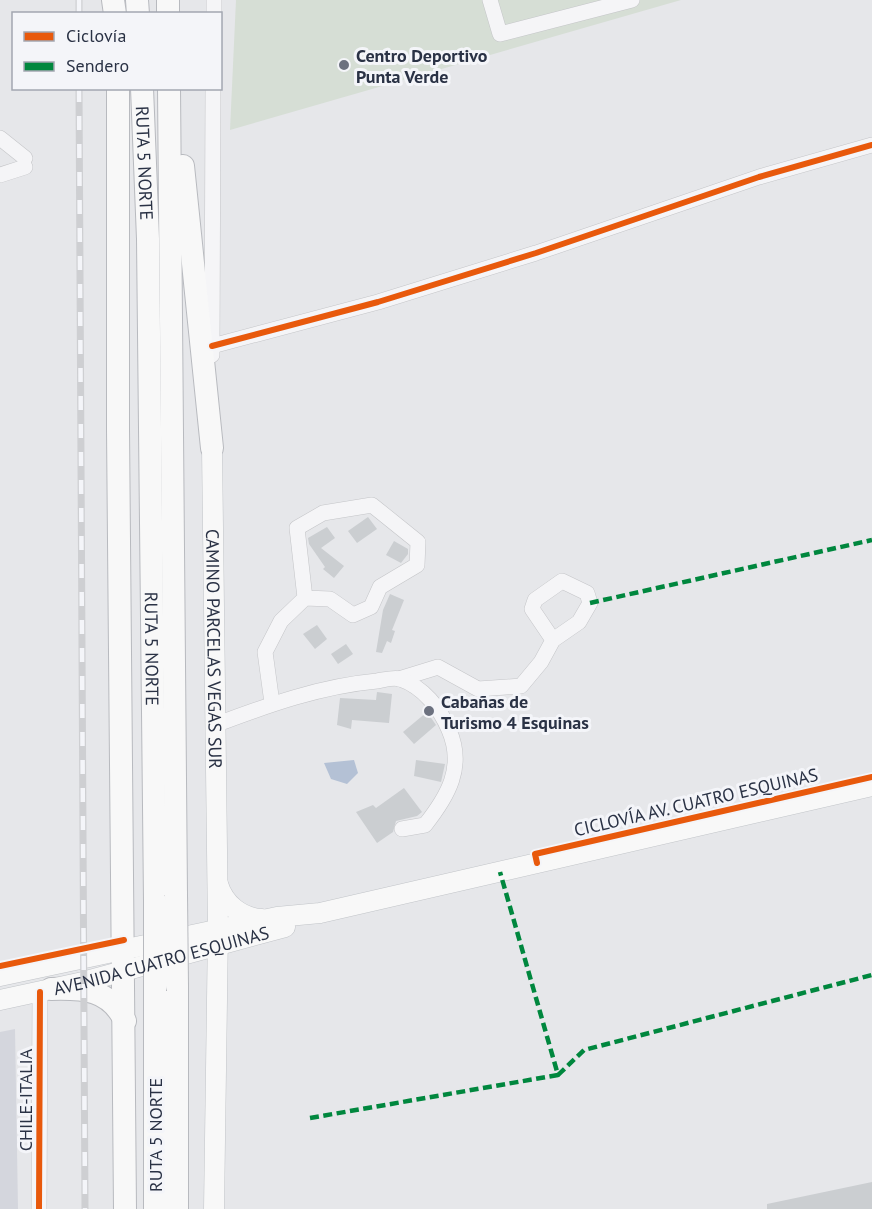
<svg xmlns="http://www.w3.org/2000/svg" width="872" height="1209" font-family="'PT Sans',sans-serif">
  <style>
    .built { fill: #d4d6dd }
    .green { fill: #d6ded5 }
    .water { fill: #b4c1d5 }
    .building { fill: #cbced1 }
    .lines { fill: none; stroke-linecap: round; stroke-linejoin: round }
    .minor-casing { stroke: #c4c5c8; stroke-width: 16 }
    .major-casing { stroke: #c1c4c8; stroke-width: 21 }
    .highway-casing { stroke: #b8babf; stroke-width: 24 }
    .minor { stroke: #f5f5f7; stroke-width: 15 }
    .major { stroke: #f8f8f8; stroke-width: 20 }
    .highway { stroke: #f8f8f8; stroke-width: 22 }
    .rail-casing { stroke: #cecfd2; stroke-width: 7 }
    .rail { stroke: #f4f5f9; stroke-width: 4.5; stroke-dasharray: 14; stroke-linecap: butt }
    .highway-bridge-casing { stroke: #b8babf; stroke-width: 24; stroke-linecap: butt }
    .highway-bridge { stroke: #f8f8f8; stroke-width: 22 }
    .quiet { stroke: #00873e; stroke-width: 4.5; stroke-dasharray: 9 4.5; stroke-linecap: butt }
    .cycleway-casing { stroke: #f4f5f9; stroke-width: 10 }
    .cycleway { stroke: #e8590c; stroke-width: 6 }
    .poi-dot { fill: #6c717f; stroke: #f4f5f9; stroke-width: 2 }
    .labels { text-anchor: middle; dominant-baseline: central; stroke-width: 6; stroke-linejoin: round; paint-order: stroke }
    .poi-label { font-size: 18px; font-weight: bold; fill: #2a3245; stroke: #f4f5f9; text-anchor: start }
    .street-label { font-size: 18px; fill: #2a3245; stroke: #f4f5f9 }
  </style>
  <rect width="100%" height="100%" fill="#e6e7ea"/>
  <path class="built" d="M 15,1029 L 18,1209 L 0,1209 L 0,1032 Z"/>
  <path class="green" d="M 236,0 L 681,0 L 230,130 Z"/>
  <path class="water" d="M 354,760 L 358,773 L 347,784 L 331,779 L 324,763 Z"/>
  <g class="building">
    <path d="M 368,517 L 377,529 L 357,543 L 348,531 Z"/>
    <path d="M 327,527 L 335,538 L 321,548 L 344,566 L 334,578 L 323,569 L 325,567 L 309,544 L 308,538 Z"/>
    <path d="M 394,541 L 408,549 L 408,554 L 401,563 L 386,555 Z"/>
    <path d="M 390,594 L 404,600 L 392,630 L 395,631 L 391,643 L 387,641 L 382,653 L 376,652 L 383,610 Z"/>
    <path d="M 317,625 L 327,639 L 315,649 L 303,634 Z"/>
    <path d="M 346,644 L 353,654 L 338,664 L 331,654 Z"/>
    <path d="M 377,692 L 392,694 L 389,723 L 352,720 L 351,729 L 337,725 L 340,698 L 376,700 Z"/>
    <path d="M 427,712 L 436,725 L 414,744 L 403,732 Z"/>
    <path d="M 416,760 L 445,764 L 441,782 L 414,776 Z"/>
    <path d="M 404,788 L 422,812 L 417,816 L 396,821 L 393,832 L 377,843 L 356,812 L 373,805 L 376,808 Z"/>
    <path d="M 872,1182 L 872,1209 L 767,1209 L 767,1204 Z"/>
  </g>
  <g class="lines">
    <defs>
      <g id="minor">
        <path d="M 490,0 L 500,34 L 632,0"/>
        <path d="M 214,14 L 214,0"/>
        <path d="M 0,138 L 25,158"/>
        <path d="M 0,175 L 25,167"/>
        <path d="M 212,346 L 378,302 L 536,253 L 759,177 L 872,145"/>
        <path d="M 212,355 L 213,88"/>
        <path d="M 399,679 L 438,667 L 478,689 L 521,686 L 541,662 L 553,640 L 532,609 L 535,600 L 562,581 L 587,593 L 590,603 L 579,622 L 553,640"/>
        <path d="M 272,703 L 265,652 L 281,621 L 305,598 L 297,528 L 323,513 L 372,505 L 418,542 L 417,565 L 380,587 L 371,607 L 353,615 L 330,599 L 305,598"/>
        <path d="M 215,725 C 268,705 321,686 377,681 C 384,680 394,677 400,679 C 423,687 440,708 449,730 C 465,767 448,796 425,825 L 402,829"/>
        <path d="M 39,1209 L 40,992"/>
      </g>
      <g id="major">
        <path id="s1" d="M 212,448 L 218,930 L 214,1209"/>
        <path d="M 218,884 C 224,904 241,918 262,919"/>
        <path d="M 0,976 L 277,917 L 320,913 L 872,786"/>
        <path id="s2" d="M 0,1000 L 83,982 L 285,927"/>
      </g>
      <g id="highway">
        <path d="M 113,0 L 115,14"/>
        <path d="M 137,0 L 138,14"/>
        <path d="M 168,0 L 168,14"/>
        <path d="M 118,88 L 118,430 L 125,1209"/>
        <path id="s3" d="M 142,88 L 148,239 L 155,901"/>
        <path d="M 169,88 L 176,895"/>
        <path d="M 183,166 L 212,448"/>
        <path d="M 51,989 C 83,988 110,989 125,1021"/>
        <path d="M 155,991 L 155,1209"/>
        <path d="M 177,1209 L 177,986"/>
      </g>
    </defs>
    <use href="#minor" class="minor-casing"/>
    <use href="#major" class="major-casing"/>
    <use href="#highway" class="highway-casing"/>
    <use href="#minor" class="minor"/>
    <use href="#major" class="major"/>
    <use href="#highway" class="highway"/>
    <defs>
      <g id="rail">
        <path d="M 79,14 L 79,0"/>
        <path d="M 79,88 L 85,1209"/>
      </g>
    </defs>
    <use href="#rail" class="rail-casing"/>
    <use href="#rail" class="rail"/>
    <defs>
      <g id="highway-bridge">
        <path d="M 176,895 L 177,986"/>
        <path d="M 155,901 L 155,991"/>
      </g>
    </defs>
    <use href="#highway-bridge" class="highway-bridge-casing"/>
    <use href="#highway-bridge" class="highway-bridge"/>
    <g class="quiet">
      <path d="M 590,603 L 872,540"/>
      <path d="M 558,1075 L 584,1050 L 872,975"/>
      <path d="M 310,1118 L 558,1075 L 500,872"/>
    </g>
    <defs>
      <g id="cycleway">
        <path d="M 212,346 L 378,302 L 536,253 L 759,177 L 872,145"/>
        <path d="M 537,863 L 535,854 L 872,777"/>
        <path d="M 0,966 L 124,940"/>
        <path d="M 39,1209 L 40,992"/>
      </g>
    </defs>
    <use href="#cycleway" class="cycleway-casing"/>
    <use href="#cycleway" class="cycleway"/>
  </g>
  <g class="poi-dot">
    <circle cx="344" cy="65" r="6"/>
    <circle cx="429" cy="711" r="6"/>
  </g>
  <g class="labels">
    <g class="poi-label">
      <text x="356" y="55">Centro Deportivo<tspan x="356" dy="21">Punta Verde</tspan></text>
      <text x="441" y="701">Cabañas de<tspan x="441" dy="21">Turismo 4 Esquinas</tspan></text>
    </g>
    <g class="street-label">
      <text stroke="none"><textPath href="#s3" startOffset="75">RUTA 5 NORTE</textPath></text>
      <text stroke="none"><textPath href="#s3" startOffset="561">RUTA 5 NORTE</textPath></text>
      <text stroke="none"><textPath href="#s1" startOffset="201">CAMINO PARCELAS VEGAS SUR</textPath></text>
      <text transform="translate(696 802) rotate(-13)">CICLOVÍA AV. CUATRO ESQUINAS</text>
      <text stroke="none"><textPath href="#s2" startOffset="166">AVENIDA CUATRO ESQUINAS</textPath></text>
      <text transform="translate(25 1100) rotate(-90)">CHILE-ITALIA</text>
      <text transform="translate(155 1135) rotate(-90)">RUTA 5 NORTE</text>
    </g>
  </g>
  <rect x="12" y="12" width="210" height="78" fill="#f4f5f9" stroke="#a3a7b1" stroke-width="1.5"/>
  <rect x="24" y="32" width="30" height="9" fill="#e8590c" stroke="#a3a7b1" stroke-width="1.5"/>
  <text x="66" y="42" font-size="18" fill="#2a3245">Ciclovía</text>
  <rect x="24" y="62" width="30" height="9" fill="#00873e" stroke="#a3a7b1" stroke-width="1.5"/>
  <text x="66" y="72" font-size="18" fill="#2a3245">Sendero</text>
</svg>
